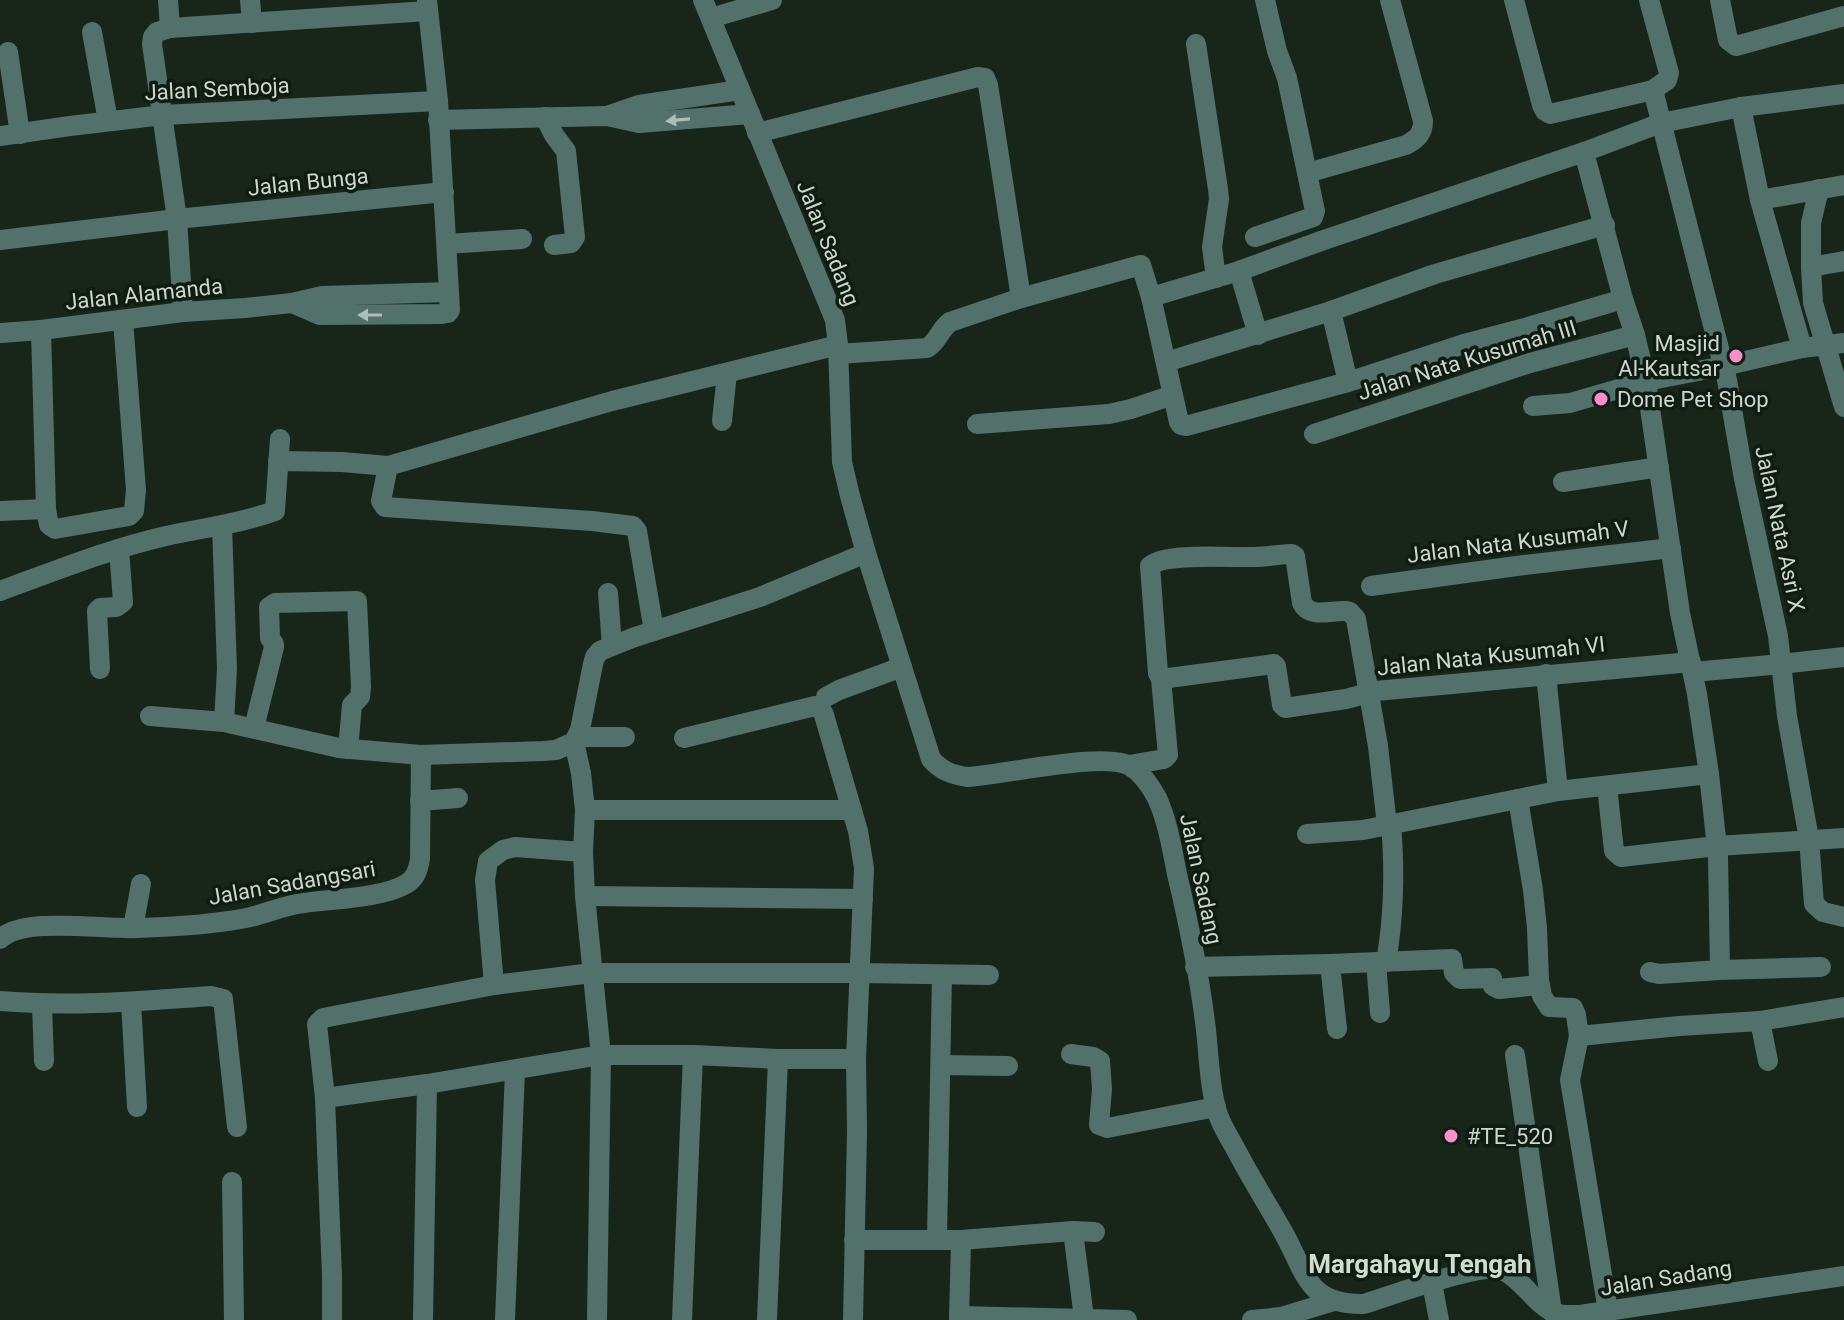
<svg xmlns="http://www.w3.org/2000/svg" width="1844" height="1320" font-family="Roboto,sans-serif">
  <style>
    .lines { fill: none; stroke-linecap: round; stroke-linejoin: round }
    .minor { stroke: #52716b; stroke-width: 20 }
    .oneway { fill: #aebdb5 }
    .poi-dot { fill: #f98fc9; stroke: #0f1c11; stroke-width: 3 }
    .labels { text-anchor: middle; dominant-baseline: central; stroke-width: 7; stroke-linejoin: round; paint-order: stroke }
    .street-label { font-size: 22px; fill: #cdd6ce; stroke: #0f1c11 }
    .poi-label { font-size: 22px; fill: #cdd6ce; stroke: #0f1c11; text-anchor: start }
    .quarter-label { font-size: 26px; font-weight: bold; fill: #cddece; stroke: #0f1c11 }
  </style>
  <rect width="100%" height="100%" fill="#18261a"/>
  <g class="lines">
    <g class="minor">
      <path d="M 168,0 L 170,28"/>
      <path d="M 250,0 L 252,23"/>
      <path d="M 703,0 L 835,320 L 838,345 L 842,462 L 850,496 L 866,553 L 931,759 C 941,771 953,775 968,777 C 1003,775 1105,751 1130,766 C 1142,773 1151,787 1157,798 C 1168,822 1172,849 1177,874 C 1189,925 1200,978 1206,1030 C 1209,1056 1209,1082 1216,1108 C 1219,1121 1227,1134 1234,1146 C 1249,1175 1266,1202 1282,1230 C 1306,1272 1306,1305 1364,1304 C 1390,1296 1482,1262 1502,1270 C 1523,1279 1534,1304 1555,1313 C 1562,1316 1572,1315 1580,1315 L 1844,1276"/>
      <path d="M 1514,0 L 1542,105 L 1545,111 L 1550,114 L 1653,90 L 1667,80 L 1669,73 L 1649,0"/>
      <path d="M 1720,0 L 1728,40 L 1736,46 L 1844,16"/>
      <path d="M 711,18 L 772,0"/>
      <path d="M 92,32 L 108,121"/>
      <path d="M 1196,44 L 1218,189 L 1219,199 L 1212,247 L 1216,278"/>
      <path d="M 8,52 L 20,134"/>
      <path d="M 1653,90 L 1727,380 L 1744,479 L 1778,636 L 1787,716 L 1809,839 L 1814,904 L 1823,912 L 1844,917"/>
      <path d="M 1741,107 L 1760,200 L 1802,348"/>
      <path d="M 607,116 L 639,105 L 740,90"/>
      <path d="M 545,117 L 554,135 L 566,151 L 575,237 L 571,243 L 554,245"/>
      <path d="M 438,120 L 607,116 L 639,123 L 750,114"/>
      <path d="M 757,133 L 978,77 L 985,78 L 988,85 L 1021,298"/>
      <path d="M 0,136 L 70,126 L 163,115 L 438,101"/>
      <path d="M 1584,152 L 1623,299 L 1635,335 L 1646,381 L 1680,613 L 1697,694 L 1709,774 L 1718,857 L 1720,970 L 1659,974 L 1650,972"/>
      <path d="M 1307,173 L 1406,145 C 1417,139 1423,134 1423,121 L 1390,0"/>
      <path d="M 1760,200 L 1844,185"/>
      <path d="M 1255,237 L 1313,217 L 1315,211 L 1287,78 L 1277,51 L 1265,0"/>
      <path d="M 0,240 L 177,219 L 444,192"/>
      <path d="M 447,244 L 522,239"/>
      <path d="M 1844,261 L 1811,267 L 1813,303 L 1844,407"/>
      <path d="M 1811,267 L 1811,223 L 1819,189"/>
      <path d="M 1239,271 L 1258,335"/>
      <path d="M 1151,297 L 1239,271 L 1321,241 L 1584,152 L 1661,123 L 1741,107 L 1844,94"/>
      <path d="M 292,303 L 320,315 L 442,314 L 448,313 L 450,310 L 438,101 L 427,0"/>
      <path d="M 1331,311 L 1348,382"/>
      <path d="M 183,312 L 177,219 L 152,44 L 153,37 L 157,32 L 170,28 L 428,11"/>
      <path d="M 41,330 L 46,509 L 49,525 L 55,529 L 129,516 L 134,511 L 136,490 L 123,320"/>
      <path d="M 1,333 L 41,330 L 183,312 L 245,308 L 292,303 L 322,296 L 449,292"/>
      <path d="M 838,354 L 927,348 C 938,342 940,329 950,322 L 1021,298 L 1141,265 L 1151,297 L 1179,422 L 1181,425 L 1186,426 L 1348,382 L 1464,344 L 1525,328 L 1623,299"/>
      <path d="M 1166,362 L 1331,311 L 1435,274 L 1605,225"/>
      <path d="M 1533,406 L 1570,403 L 1646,381 L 1724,366 L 1802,348 L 1844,343"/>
      <path d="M 722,421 L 727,373"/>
      <path d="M 977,424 L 1109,414 L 1131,409 L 1173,395"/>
      <path d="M 1314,434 L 1530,363 L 1635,335"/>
      <path d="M 278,461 L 342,462 L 388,466 L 612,401 L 838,345"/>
      <path d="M 388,466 L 381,501 L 385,507 L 592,521 L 633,526 L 637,531 L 654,631"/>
      <path d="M 1563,482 L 1659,467"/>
      <path d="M 0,511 L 46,509"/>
      <path d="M 222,526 L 227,669 L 224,722"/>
      <path d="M 1371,586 L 1524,565 L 1671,548"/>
      <path d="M 0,591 C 55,571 109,549 166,536 C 202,528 239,524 275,511 L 280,439"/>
      <path d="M 608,593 L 612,646"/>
      <path d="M 100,669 L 97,611 L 100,608 L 116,607 L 123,602 L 119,549"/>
      <path d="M 1693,672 L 1781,664 L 1844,657"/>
      <path d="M 1546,674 L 1558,791 L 1709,774"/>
      <path d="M 1161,679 L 1274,664 L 1276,666 L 1282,705 L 1285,708 L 1346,699 L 1376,691 L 1691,662"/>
      <path d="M 826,697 L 839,690 L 902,667"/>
      <path d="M 150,716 L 224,722 L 339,748 L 421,755"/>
      <path d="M 254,728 L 274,647 L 274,644 L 270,638 L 269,607 L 275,603 L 357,601 L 361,687 L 360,697 L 352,705 L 348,749"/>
      <path d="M 577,737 L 625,737"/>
      <path d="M 684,738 L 815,706 L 821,709 L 824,715 L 858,831 L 864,868 L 856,1059 L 857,1131 L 853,1320"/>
      <path d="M 574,742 L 581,773 L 585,810 L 583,852 L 585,896 L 601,1055 L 597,1320"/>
      <path d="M 1129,765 L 1164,759 L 1168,755 L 1161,679 L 1158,673 L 1150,566 C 1165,552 1232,558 1254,557 C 1267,557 1279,554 1292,554 L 1295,556 L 1302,603 C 1310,619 1331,610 1346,611 L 1350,612 L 1356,619 L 1378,746 L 1387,825"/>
      <path d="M 1607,786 L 1614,851 L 1621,857 L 1717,846 L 1844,838"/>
      <path d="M 1518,799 L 1533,890 L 1537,928 L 1539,980 L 1542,996 L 1549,1007 L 1573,1008 L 1576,1015 L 1579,1036 L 1570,1080 L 1608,1311"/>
      <path d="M 420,801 L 458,798"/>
      <path d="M 585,810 L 852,810"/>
      <path d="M 1307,834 L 1363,830 L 1558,791"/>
      <path d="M 585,896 L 863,899"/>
      <path d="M 133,928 L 141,884"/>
      <path d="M 0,939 C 24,916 104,930 137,928 C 173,927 210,925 246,918 C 266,914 284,905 304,903 C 332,899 383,898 406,884 C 416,878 418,870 420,859 L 421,755 L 543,751 L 556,750 L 574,742 L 580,730 L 593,664 L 595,657 L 600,651 L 612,646 L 635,637 L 760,597 L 866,553"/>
      <path d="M 1376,962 L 1380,1013"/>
      <path d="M 1386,962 C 1394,916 1395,870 1391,824"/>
      <path d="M 1330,964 L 1337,1029"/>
      <path d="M 1195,967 L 1330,964 L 1452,959 L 1454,973 L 1460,979 L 1492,978 L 1493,986 L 1499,989 L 1540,985"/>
      <path d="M 1720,970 L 1821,967"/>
      <path d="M 494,985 L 485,880 L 488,861 L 503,850 L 515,847 L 583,852"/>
      <path d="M 0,1001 C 71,1007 141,1001 211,996 L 223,999 L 237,1127"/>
      <path d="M 131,1002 L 137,1107"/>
      <path d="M 42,1004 L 44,1061"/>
      <path d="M 1760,1021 L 1768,1061"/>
      <path d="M 1579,1036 L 1679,1026 L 1760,1021 L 1844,1007"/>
      <path d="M 1071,1054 L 1093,1057 L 1100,1061 L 1102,1089 L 1099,1125 L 1107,1128 L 1216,1107"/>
      <path d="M 1515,1055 L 1552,1312"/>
      <path d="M 941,1065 L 1008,1066"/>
      <path d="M 325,1098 L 427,1084 L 601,1055 L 693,1055 L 778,1059 L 856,1059"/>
      <path d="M 232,1182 L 234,1320"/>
      <path d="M 1073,1231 L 1095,1232"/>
      <path d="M 937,1238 L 942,975"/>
      <path d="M 854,1240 L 961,1240 L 1073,1231 L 1084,1318"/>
      <path d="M 1432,1283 L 1439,1320"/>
      <path d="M 959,1316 L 1127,1320"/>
      <path d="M 332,1320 L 332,1276 L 325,1098 L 317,1024 L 323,1018 L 494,985 L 592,973 L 861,973 L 989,975"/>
      <path d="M 423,1320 L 427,1084"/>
      <path d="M 505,1320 L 515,1070"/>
      <path d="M 682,1320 L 693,1055"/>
      <path d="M 767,1320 L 778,1059"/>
      <path d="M 959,1320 L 961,1240"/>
      <path d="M 1252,1320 L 1281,1317 L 1334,1301"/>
    </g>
  </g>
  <defs><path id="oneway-solid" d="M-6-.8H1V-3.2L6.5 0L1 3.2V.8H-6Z" transform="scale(2)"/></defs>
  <g class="oneway">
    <use href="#oneway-solid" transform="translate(678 120) rotate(175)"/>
    <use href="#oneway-solid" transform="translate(370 315) rotate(180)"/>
  </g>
  <g class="poi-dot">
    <circle cx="1736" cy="356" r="8"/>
    <circle cx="1601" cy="399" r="8"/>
    <circle cx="1451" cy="1136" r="8"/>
  </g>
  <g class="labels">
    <g class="street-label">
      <text transform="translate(217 89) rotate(-3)">Jalan Semboja</text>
      <text transform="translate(308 182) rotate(-6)">Jalan Bunga</text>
      <text transform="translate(828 243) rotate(68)">Jalan Sadang</text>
      <text transform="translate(144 294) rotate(-6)">Jalan Alamanda</text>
      <text transform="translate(1467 360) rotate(-17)">Jalan Nata Kusumah III</text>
      <text transform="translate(1780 529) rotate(78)">Jalan Nata Asri X</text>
      <text transform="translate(1518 542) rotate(-7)">Jalan Nata Kusumah V</text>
      <text transform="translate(1491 656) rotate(-6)">Jalan Nata Kusumah VI</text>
      <text transform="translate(1201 879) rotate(78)">Jalan Sadang</text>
      <text transform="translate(292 883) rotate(-10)">Jalan Sadangsari</text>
      <text transform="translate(1666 1278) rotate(-9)">Jalan Sadang</text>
    </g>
    <g class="poi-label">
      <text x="1720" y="343" text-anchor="end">Masjid<tspan x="1720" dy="25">Al-Kautsar</tspan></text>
      <text x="1617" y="399">Dome Pet Shop</text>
      <text x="1467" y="1136">#TE_520</text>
    </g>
    <g class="quarter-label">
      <text x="1420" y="1264">Margahayu Tengah</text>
    </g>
  </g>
</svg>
